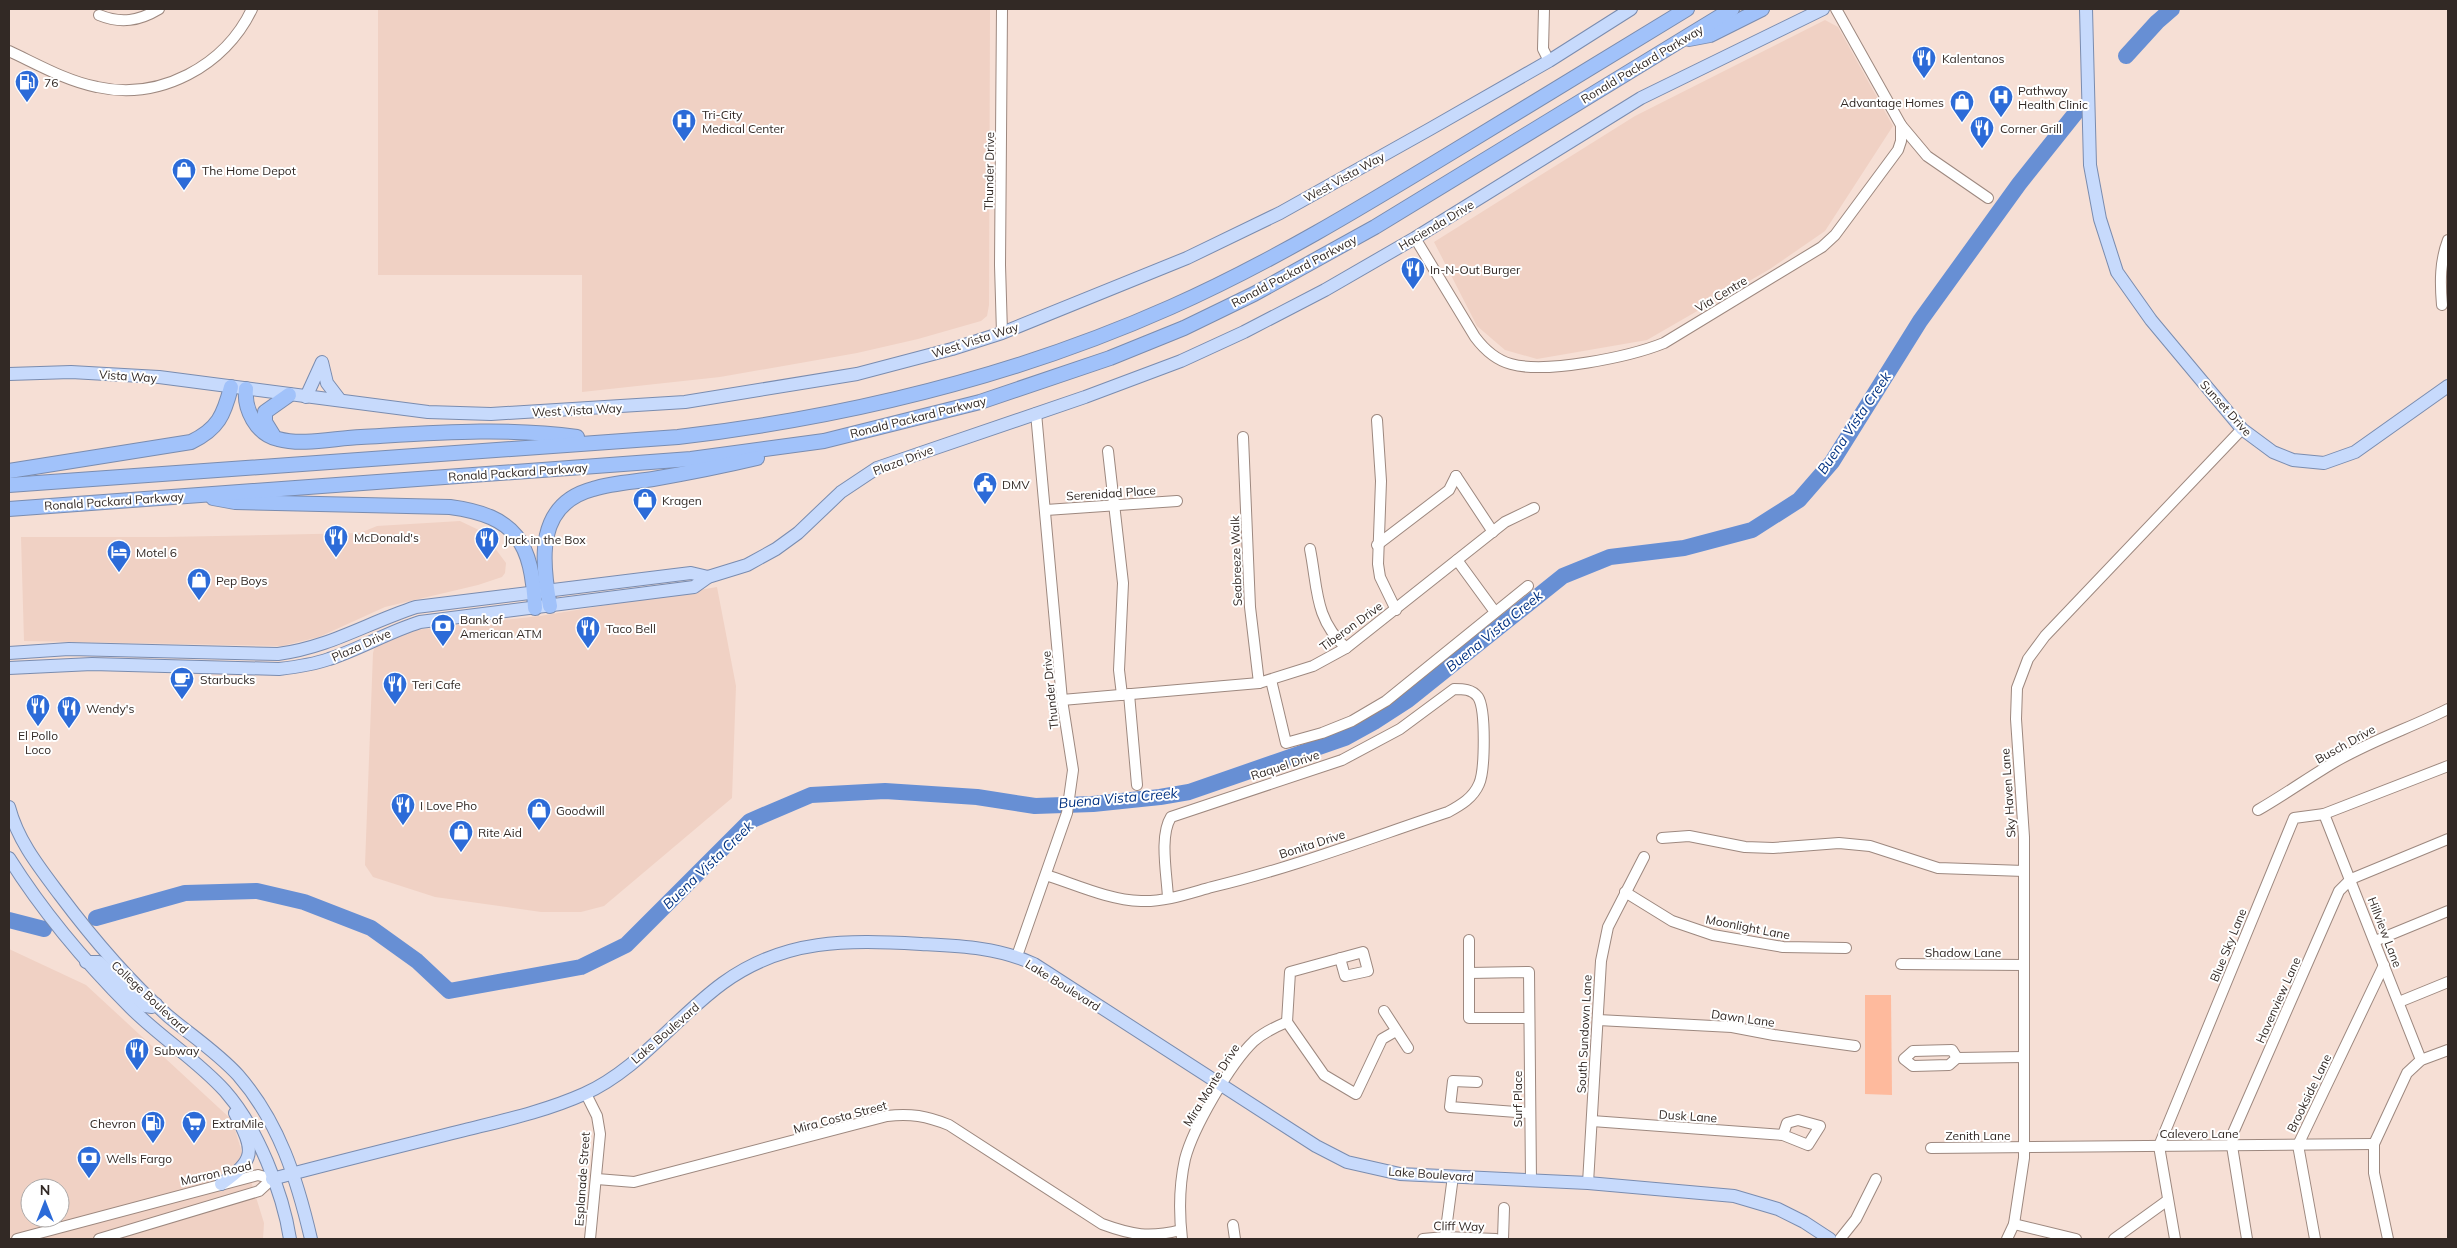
<svg xmlns="http://www.w3.org/2000/svg" width="2457" height="1248" font-family="Mulish,sans-serif">
  <style>
    .built { fill: #f0d1c4; fill-rule: evenodd }
    .green { fill: #feba9d }
    .lines { fill: none; stroke-linecap: round; stroke-linejoin: round }
    .river { stroke: #678fd4; stroke-width: 16 }
    .minor-casing { stroke: #9d887f; stroke-width: 12 }
    .major-casing { stroke: #7a8caf; stroke-width: 14 }
    .highway-casing { stroke: #7a8caf; stroke-width: 16 }
    .minor { stroke: #fff; stroke-width: 10 }
    .major { stroke: #c7dafc; stroke-width: 12 }
    .highway { stroke: #a1c2fa; stroke-width: 14 }
    .labels { text-anchor: middle; dominant-baseline: central; stroke-width: 4; stroke-linejoin: round; paint-order: stroke }
    .poi-label { font-size: 12px; fill: #322925; stroke: #fff; text-anchor: start }
    .street-label { font-size: 12px; fill: #322925; stroke: #fff }
    .water-label { font-size: 14px; font-style: italic; fill: #023282; stroke: #fff }
  </style>
  <rect width="100%" height="100%" fill="#f6dfd5"/>
  <g class="built">
    <path d="M 378,9 L 990,9 L 989,305 L 987,316 L 981,321 L 918,339 L 857,353 L 720,377 L 582,392 L 582,275 L 378,275 Z"/>
    <path d="M 1825,20 L 1838,27 L 1893,126 L 1825,231 L 1770,269 L 1647,340 L 1537,359 L 1505,350 L 1477,326 L 1434,242 L 1635,116 Z"/>
    <path d="M 460,521 L 483,532 L 506,563 L 505,573 L 502,577 L 478,585 L 385,607 L 319,637 L 282,646 L 24,641 L 21,537 L 165,537 L 360,533 L 377,526 Z"/>
    <path d="M 717,587 L 736,686 L 732,798 L 604,906 L 581,912 L 541,912 L 435,897 L 373,877 L 365,865 L 373,653 L 375,646 L 415,630 L 540,616 Z"/>
    <path d="M 9,949 L 86,985 L 232,1120 L 264,1223 L 263,1239 L 9,1239 ZM 30,1188 L 60,1188 L 60,1218 L 30,1218 Z"/>
  </g>
  <path class="green" d="M 1865,995 L 1891,995 L 1892,1095 L 1865,1094 Z"/>
  <g class="lines">
    <g class="river">
      <path d="M 2126,56 L 2157,22 L 2172,9"/>
      <path d="M 96,918 L 185,893 L 257,891 L 304,902 L 371,928 L 417,961 L 449,991 L 581,967 L 626,945 L 750,821 L 811,795 L 885,791 L 977,797 L 1035,806 L 1093,804 L 1160,797 L 1189,792 L 1345,738 L 1374,722 L 1408,700 L 1563,576 L 1610,557 L 1684,548 L 1752,530 L 1799,500 L 1832,462 L 1920,321 L 2019,184 L 2078,110"/>
      <path d="M 9,920 L 44,929"/>
    </g>
    <defs>
      <g id="minor">
        <path d="M 1002,9 L 1000,265 L 1002,333"/>
        <path d="M 1544,9 L 1543,49 L 1549,61"/>
        <path d="M 99,15 C 121,24 139,21 159,9"/>
        <path d="M 9,51 C 37,64 66,81 97,87 C 160,101 225,66 252,9"/>
        <path d="M 1901,125 L 1927,156 L 1988,198"/>
        <path d="M 1415,238 L 1475,337 C 1484,349 1496,360 1511,364 C 1546,374 1629,357 1664,343 L 1822,247 L 1835,235 L 1898,150 L 1901,141 L 1901,125 L 1836,9"/>
        <path d="M 2442,305 C 2440,282 2440,261 2448,240"/>
        <path d="M 1377,420 L 1381,481 L 1378,564 L 1380,577 L 1396,610"/>
        <path d="M 1243,437 L 1250,607 L 1259,683"/>
        <path d="M 1108,451 L 1123,583 L 1119,670 L 1122,695"/>
        <path d="M 1456,476 L 1493,532"/>
        <path d="M 1046,510 L 1177,501"/>
        <path d="M 1377,545 L 1449,490 L 1456,476"/>
        <path d="M 1310,549 C 1318,589 1314,618 1346,648"/>
        <path d="M 1457,560 L 1495,612"/>
        <path d="M 1271,680 L 1286,743 L 1322,733 L 1352,721 L 1386,701 L 1528,586"/>
        <path d="M 1129,694 L 1137,785"/>
        <path d="M 1062,700 L 1259,683 L 1313,666 L 1346,648 L 1505,522 L 1534,508"/>
        <path d="M 2258,810 C 2284,795 2308,778 2333,763 C 2370,741 2410,728 2448,709"/>
        <path d="M 2324,814 L 2421,1060"/>
        <path d="M 1662,838 L 1689,836 L 1745,847 L 1773,848 L 1839,843 L 1870,846 L 1938,868 L 2024,871"/>
        <path d="M 1046,875 C 1077,885 1109,900 1141,901 C 1165,902 1190,893 1212,887 C 1292,868 1370,838 1448,812 C 1461,805 1473,798 1479,784 C 1485,771 1486,709 1478,697 C 1472,689 1463,689 1454,689 L 1400,729 L 1342,760 L 1171,817 C 1159,836 1167,875 1168,898"/>
        <path d="M 1625,892 L 1672,921 L 1713,935 L 1783,947 L 1846,948"/>
        <path d="M 1469,940 L 1469,1018 L 1529,1018"/>
        <path d="M 2375,941 L 2448,911"/>
        <path d="M 1017,956 L 1067,813 L 1073,770 L 1062,700 L 1036,413"/>
        <path d="M 1901,964 L 2024,965"/>
        <path d="M 1469,973 L 1529,972 L 1531,1180"/>
        <path d="M 2399,1002 L 2448,982"/>
        <path d="M 1384,1011 L 1408,1048"/>
        <path d="M 1598,1020 L 1732,1027 L 1774,1035 L 1855,1046"/>
        <path d="M 1287,1022 L 1290,972 L 1363,952 L 1368,971 L 1345,976 L 1340,958"/>
        <path d="M 1287,1022 L 1324,1075 L 1356,1094 L 1382,1039 L 1396,1031"/>
        <path d="M 1957,1058 L 1952,1050 L 1913,1051 L 1904,1059 L 1913,1066 L 1949,1065 L 1957,1058 L 2024,1057"/>
        <path d="M 1477,1082 L 1453,1081 L 1450,1107 L 1529,1113"/>
        <path d="M 586,1094 L 597,1116 L 600,1134 L 590,1239"/>
        <path d="M 1592,1121 L 1783,1135 L 1808,1145 L 1820,1126 L 1798,1120 L 1787,1123 L 1783,1135"/>
        <path d="M 1931,1148 L 2374,1144"/>
        <path d="M 597,1179 L 634,1182 L 887,1116 C 910,1113 927,1116 949,1125 L 1102,1224 C 1132,1235 1149,1238 1181,1230"/>
        <path d="M 1588,1183 L 1601,961 L 1608,927 L 1644,857"/>
        <path d="M 2014,1224 L 2076,1239"/>
        <path d="M 1233,1225 L 1235,1239"/>
        <path d="M 1445,1237 L 1453,1176"/>
        <path d="M 17,1239 L 258,1175 L 272,1179"/>
        <path d="M 99,1239 L 259,1191 L 272,1179"/>
        <path d="M 1182,1239 C 1179,1213 1179,1186 1185,1159 C 1193,1128 1230,1064 1254,1041 C 1264,1032 1275,1027 1287,1022"/>
        <path d="M 1423,1239 L 1445,1237 L 1496,1239"/>
        <path d="M 1503,1239 L 1504,1208"/>
        <path d="M 1840,1239 L 1856,1219 L 1876,1179"/>
        <path d="M 2007,1239 L 2014,1224 L 2024,1158 L 2024,837 L 2016,719 L 2017,688 L 2028,659 L 2045,636 L 2242,429"/>
        <path d="M 2114,1239 L 2168,1200"/>
        <path d="M 2175,1239 L 2159,1146 L 2294,818 L 2324,814 L 2448,766"/>
        <path d="M 2247,1239 L 2232,1146 L 2233,1133 L 2339,891 L 2351,879 L 2448,839"/>
        <path d="M 2315,1239 L 2298,1145 L 2384,965"/>
        <path d="M 2388,1239 L 2374,1173 L 2374,1144 L 2407,1073 L 2421,1060 L 2448,1050"/>
      </g>
      <g id="major">
        <path d="M 2086,9 L 2090,165 L 2100,219 L 2117,272 L 2151,320 L 2242,429 L 2273,452 L 2293,460 L 2324,463 L 2355,452 L 2448,386"/>
        <path d="M 9,374 L 71,372 L 159,377 L 428,412 L 491,414 L 685,402 L 857,374 L 952,349 L 1002,333 L 1187,258 L 1280,213 L 1430,129 L 1549,61 L 1631,9"/>
        <path d="M 306,397 L 322,362 L 327,383 L 340,400"/>
        <path d="M 9,653 L 69,649 L 278,654 C 330,647 367,623 416,607 L 691,573 L 708,577"/>
        <path d="M 9,668 L 92,664 L 279,669 C 296,667 312,665 329,659 C 360,649 388,632 420,622 L 694,587 L 708,577 L 747,565 L 776,549 L 798,533 L 841,492 L 877,468 L 1085,397 L 1181,361 L 1244,332 L 1325,290 L 1415,238 L 1641,98 L 1823,9"/>
        <path d="M 9,807 C 18,841 39,867 60,895 C 93,939 127,979 168,1016 C 191,1035 218,1053 238,1075 C 279,1122 297,1179 311,1239"/>
        <path d="M 9,858 C 43,912 85,962 131,1008 C 161,1038 197,1060 225,1091 C 257,1127 283,1193 290,1239"/>
        <path d="M 86,962 L 99,962 L 145,1006 L 152,1007 L 156,1004"/>
        <path d="M 272,1179 C 336,1162 401,1146 465,1130 C 505,1120 546,1111 584,1094 C 638,1070 676,1017 723,983 C 785,938 847,940 921,944 C 960,946 997,947 1034,964 L 1316,1146 L 1347,1162 L 1400,1174 L 1588,1183 L 1734,1196 L 1778,1209 L 1804,1222 L 1830,1239"/>
        <path d="M 221,1184 C 256,1159 255,1152 235,1113"/>
      </g>
      <g id="highway">
        <path d="M 1689,39 L 1710,35 L 1762,9"/>
        <path d="M 246,389 C 244,409 256,434 278,439 C 303,446 335,438 361,437 C 432,433 506,427 577,437"/>
        <path d="M 273,435 L 265,422 L 265,412 L 289,395"/>
        <path d="M 9,471 L 191,442 C 218,429 224,415 231,387"/>
        <path d="M 9,485 L 678,437 C 848,417 1014,377 1171,307 C 1270,263 1362,207 1454,151 C 1531,104 1609,57 1687,9"/>
        <path d="M 213,498 L 235,502 L 450,507 C 517,516 532,543 535,608"/>
        <path d="M 9,509 L 691,459 L 824,441 L 980,402 L 1110,358 L 1184,328 L 1254,294 L 1375,227 L 1732,9"/>
        <path d="M 550,606 C 541,560 536,504 593,489 C 612,483 633,482 653,479 C 688,473 723,466 757,458"/>
      </g>
    </defs>
    <use href="#minor" class="minor-casing"/>
    <use href="#major" class="major-casing"/>
    <use href="#highway" class="highway-casing"/>
    <use href="#minor" class="minor"/>
    <use href="#major" class="major"/>
    <use href="#highway" class="highway"/>
  </g>
  <defs>
    <symbol id="restaurant-pin" viewBox="-11 -11 22 30"><path d="M0 17L-7.5 6A9.5 9.5 0 1 1 7.5 6Z" fill="#2c6bd8" stroke="#fff"/><path d="M-5-6h1v4h1v-4h1v4h1v-4h1v5L-1.5 .5V6h-2V.5L-5-1ZM5-6V6H3V1.5H1.5Q1.5-4 5-6Z" fill="#fff"/></symbol>
    <symbol id="fuel-pin" viewBox="-11 -11 22 30"><path d="M0 17L-7.5 6A9.5 9.5 0 1 1 7.5 6Z" fill="#2c6bd8" stroke="#fff"/><path d="M-5.5-6h7V0h2V4h1.3V-2.5L3-4.5l.8-.8L6-3V5H2.5V1h-1V6h-7ZM-4.2-4.7v3.2H.2V-4.7Z" fill="#fff"/></symbol>
    <symbol id="hospital-pin" viewBox="-11 -11 22 30"><path d="M0 17L-7.5 6A9.5 9.5 0 1 1 7.5 6Z" fill="#2c6bd8" stroke="#fff"/><path d="M-5-5h3v3.5h4V-5h3V5h-3V1.5h-4V5h-3Z" fill="#fff"/></symbol>
    <symbol id="shop-pin" viewBox="-11 -11 22 30"><path d="M0 17L-7.5 6A9.5 9.5 0 1 1 7.5 6Z" fill="#2c6bd8" stroke="#fff"/><path d="M-5-2.5h2.3a2.7 3.5 0 0 1 5.4 0H5L5.5 6h-11ZM-1.5-2.5h3a1.5 2.3 0 0 0-3 0Z" fill="#fff"/></symbol>
    <symbol id="civic-pin" viewBox="-11 -11 22 30"><path d="M0 17L-7.5 6A9.5 9.5 0 1 1 7.5 6Z" fill="#2c6bd8" stroke="#fff"/><path d="M-.6-6.5H3V-4.5H.6V-3L4-1V1h2V6H-6V1h2V-1L-.6-3ZM-1.2 2.5V6h2.4V2.5Z" fill="#fff"/></symbol>
    <symbol id="hotel-pin" viewBox="-11 -11 22 30"><path d="M0 17L-7.5 6A9.5 9.5 0 1 1 7.5 6Z" fill="#2c6bd8" stroke="#fff"/><path d="M-6-4.5h1.5V1H6V5H4.5V3h-9V5H-6ZM-4 0a1.8 1.8 0 1 1 3.6 0ZM.5 0V-2.5h3Q6-2.5 6 0Z" fill="#fff"/></symbol>
    <symbol id="bank-pin" viewBox="-11 -11 22 30"><path d="M0 17L-7.5 6A9.5 9.5 0 1 1 7.5 6Z" fill="#2c6bd8" stroke="#fff"/><path d="M-6-4H6V4H-6ZM0-2.3a2.3 2.3 0 1 0 0 4.6a2.3 2.3 0 1 0 0-4.6Z" fill="#fff"/></symbol>
    <symbol id="cafe-pin" viewBox="-11 -11 22 30"><path d="M0 17L-7.5 6A9.5 9.5 0 1 1 7.5 6Z" fill="#2c6bd8" stroke="#fff"/><path d="M-5.5-4.5H6V0H3Q3 3.5 0 3.5H-2.5Q-5.5 3.5-5.5 0ZM3-3.2v2h1.7v-2ZM-6 4.5H4V6H-6Z" fill="#fff"/></symbol>
    <symbol id="supermarket-pin" viewBox="-11 -11 22 30"><path d="M0 17L-7.5 6A9.5 9.5 0 1 1 7.5 6Z" fill="#2c6bd8" stroke="#fff"/><path d="M-6-5.5h2.5l.6 2H6L4.5 2H-2.5L-4.4-4H-6ZM-1.5 3.2a1.3 1.3 0 1 0 .1 0ZM3 3.2a1.3 1.3 0 1 0 .1 0Z" fill="#fff"/></symbol>
  </defs>
  <g fill-rule="evenodd">
    <use href="#restaurant-pin" x="1910" y="44" width="28" height="38"/>
    <use href="#fuel-pin" x="13" y="68" width="28" height="38"/>
    <use href="#hospital-pin" x="1987" y="83" width="28" height="38"/>
    <use href="#shop-pin" x="1948" y="88" width="28" height="38"/>
    <use href="#hospital-pin" x="670" y="107" width="28" height="38"/>
    <use href="#restaurant-pin" x="1968" y="114" width="28" height="38"/>
    <use href="#shop-pin" x="170" y="156" width="28" height="38"/>
    <use href="#restaurant-pin" x="1399" y="255" width="28" height="38"/>
    <use href="#civic-pin" x="971" y="470" width="28" height="38"/>
    <use href="#shop-pin" x="631" y="486" width="28" height="38"/>
    <use href="#restaurant-pin" x="322" y="523" width="28" height="38"/>
    <use href="#restaurant-pin" x="473" y="525" width="28" height="38"/>
    <use href="#hotel-pin" x="105" y="538" width="28" height="38"/>
    <use href="#shop-pin" x="185" y="566" width="28" height="38"/>
    <use href="#bank-pin" x="429" y="612" width="28" height="38"/>
    <use href="#restaurant-pin" x="574" y="614" width="28" height="38"/>
    <use href="#cafe-pin" x="168" y="665" width="28" height="38"/>
    <use href="#restaurant-pin" x="381" y="670" width="28" height="38"/>
    <use href="#restaurant-pin" x="24" y="692" width="28" height="38"/>
    <use href="#restaurant-pin" x="55" y="694" width="28" height="38"/>
    <use href="#restaurant-pin" x="389" y="791" width="28" height="38"/>
    <use href="#shop-pin" x="525" y="796" width="28" height="38"/>
    <use href="#shop-pin" x="447" y="818" width="28" height="38"/>
    <use href="#restaurant-pin" x="123" y="1036" width="28" height="38"/>
    <use href="#fuel-pin" x="139" y="1109" width="28" height="38"/>
    <use href="#supermarket-pin" x="180" y="1109" width="28" height="38"/>
    <use href="#bank-pin" x="75" y="1144" width="28" height="38"/>
  </g>
  <g class="labels">
    <g class="poi-label">
      <text x="1942" y="58">Kalentanos</text>
      <text x="44" y="82">76</text>
      <text x="2018" y="90">Pathway<tspan x="2018" dy="14">Health Clinic</tspan></text>
      <text x="1944" y="102" text-anchor="end">Advantage Homes</text>
      <text x="702" y="114">Tri-City<tspan x="702" dy="14">Medical Center</tspan></text>
      <text x="2000" y="128">Corner Grill</text>
      <text x="202" y="170">The Home Depot</text>
      <text x="1430" y="269">In-N-Out Burger</text>
      <text x="1002" y="484">DMV</text>
      <text x="662" y="500">Kragen</text>
      <text x="354" y="537">McDonald's</text>
      <text x="504" y="539">Jack in the Box</text>
      <text x="136" y="552">Motel 6</text>
      <text x="216" y="580">Pep Boys</text>
      <text x="460" y="619">Bank of<tspan x="460" dy="14">American ATM</tspan></text>
      <text x="606" y="628">Taco Bell</text>
      <text x="200" y="679">Starbucks</text>
      <text x="412" y="684">Teri Cafe</text>
      <text x="86" y="708">Wendy's</text>
      <text x="38" y="735" text-anchor="middle">El Pollo<tspan x="38" dy="14">Loco</tspan></text>
      <text x="420" y="805">I Love Pho</text>
      <text x="556" y="810">Goodwill</text>
      <text x="478" y="832">Rite Aid</text>
      <text x="154" y="1050">Subway</text>
      <text x="136" y="1123" text-anchor="end">Chevron</text>
      <text x="212" y="1123">ExtraMile</text>
      <text x="106" y="1158">Wells Fargo</text>
    </g>
    <g class="street-label">
      <text transform="translate(1642 64) rotate(-31)">Ronald Packard Parkway</text>
      <text transform="translate(989 171) rotate(-89)">Thunder Drive</text>
      <text transform="translate(1344 177) rotate(-29)">West Vista Way</text>
      <text transform="translate(1436 225) rotate(-31)">Hacienda Drive</text>
      <text transform="translate(1294 271) rotate(-28)">Ronald Packard Parkway</text>
      <text transform="translate(1721 294) rotate(-31)">Via Centre</text>
      <text transform="translate(975 340) rotate(-18)">West Vista Way</text>
      <text transform="translate(128 376) rotate(4)">Vista Way</text>
      <text transform="translate(2226 408) rotate(48)">Sunset Drive</text>
      <text transform="translate(577 410) rotate(-3)">West Vista Way</text>
      <text transform="translate(918 417) rotate(-14)">Ronald Packard Parkway</text>
      <text transform="translate(903 460) rotate(-21)">Plaza Drive</text>
      <text transform="translate(518 472) rotate(-4)">Ronald Packard Parkway</text>
      <text transform="translate(1111 493) rotate(-4)">Serenidad Place</text>
      <text transform="translate(114 501) rotate(-4)">Ronald Packard Parkway</text>
      <text transform="translate(1236 561) rotate(-92)">Seabreeze Walk</text>
      <text transform="translate(1351 626) rotate(-36)">Tiberon Drive</text>
      <text transform="translate(361 645) rotate(-24)">Plaza Drive</text>
      <text transform="translate(1050 690) rotate(-96)">Thunder Drive</text>
      <text transform="translate(2345 744) rotate(-29)">Busch Drive</text>
      <text transform="translate(1285 765) rotate(-18)">Raquel Drive</text>
      <text transform="translate(2008 793) rotate(-94)">Sky Haven Lane</text>
      <text transform="translate(1312 844) rotate(-18)">Bonita Drive</text>
      <text transform="translate(1748 927) rotate(11)">Moonlight Lane</text>
      <text transform="translate(2385 932) rotate(69)">Hillview Lane</text>
      <text transform="translate(2228 945) rotate(-68)">Blue Sky Lane</text>
      <text x="1963" y="952">Shadow Lane</text>
      <text transform="translate(1063 985) rotate(32)">Lake Boulevard</text>
      <text transform="translate(150 997) rotate(43)">College Boulevard</text>
      <text transform="translate(2278 1000) rotate(-66)">Havenview Lane</text>
      <text transform="translate(1743 1018) rotate(8)">Dawn Lane</text>
      <text transform="translate(665 1033) rotate(-41)">Lake Boulevard</text>
      <text transform="translate(1584 1034) rotate(-87)">South Sundown Lane</text>
      <text transform="translate(1211 1085) rotate(-58)">Mira Monte Drive</text>
      <text transform="translate(2309 1093) rotate(-64)">Brookside Lane</text>
      <text transform="translate(1517 1099) rotate(-90)">Surf Place</text>
      <text transform="translate(1688 1116) rotate(4)">Dusk Lane</text>
      <text transform="translate(840 1117) rotate(-15)">Mira Costa Street</text>
      <text x="2199" y="1133">Calevero Lane</text>
      <text x="1978" y="1135">Zenith Lane</text>
      <text transform="translate(216 1173) rotate(-13)">Marron Road</text>
      <text transform="translate(1431 1174) rotate(4)">Lake Boulevard</text>
      <text transform="translate(582 1179) rotate(-86)">Esplanade Street</text>
      <text transform="translate(1459 1226) rotate(1)">Cliff Way</text>
    </g>
    <g class="water-label">
      <text transform="translate(1854 423) rotate(-56)">Buena Vista Creek</text>
      <text transform="translate(1494 631) rotate(-39)">Buena Vista Creek</text>
      <text transform="translate(1118 798) rotate(-5)">Buena Vista Creek</text>
      <text transform="translate(708 865) rotate(-44)">Buena Vista Creek</text>
    </g>
  </g>
  <rect width="2457" height="1248" fill="none" stroke="#322925" stroke-width="20"/>
  <g transform="translate(45 1203)"><circle r="24" fill="#ffffff" stroke="#ada9a8"/>
  <path d="M0-4L9 19L0 12L-9 19Z" fill="#2c6bd8"/>
  <text y="-8" font-size="14" font-weight="bold" text-anchor="middle" fill="#322925">N</text>
  </g>
</svg>
